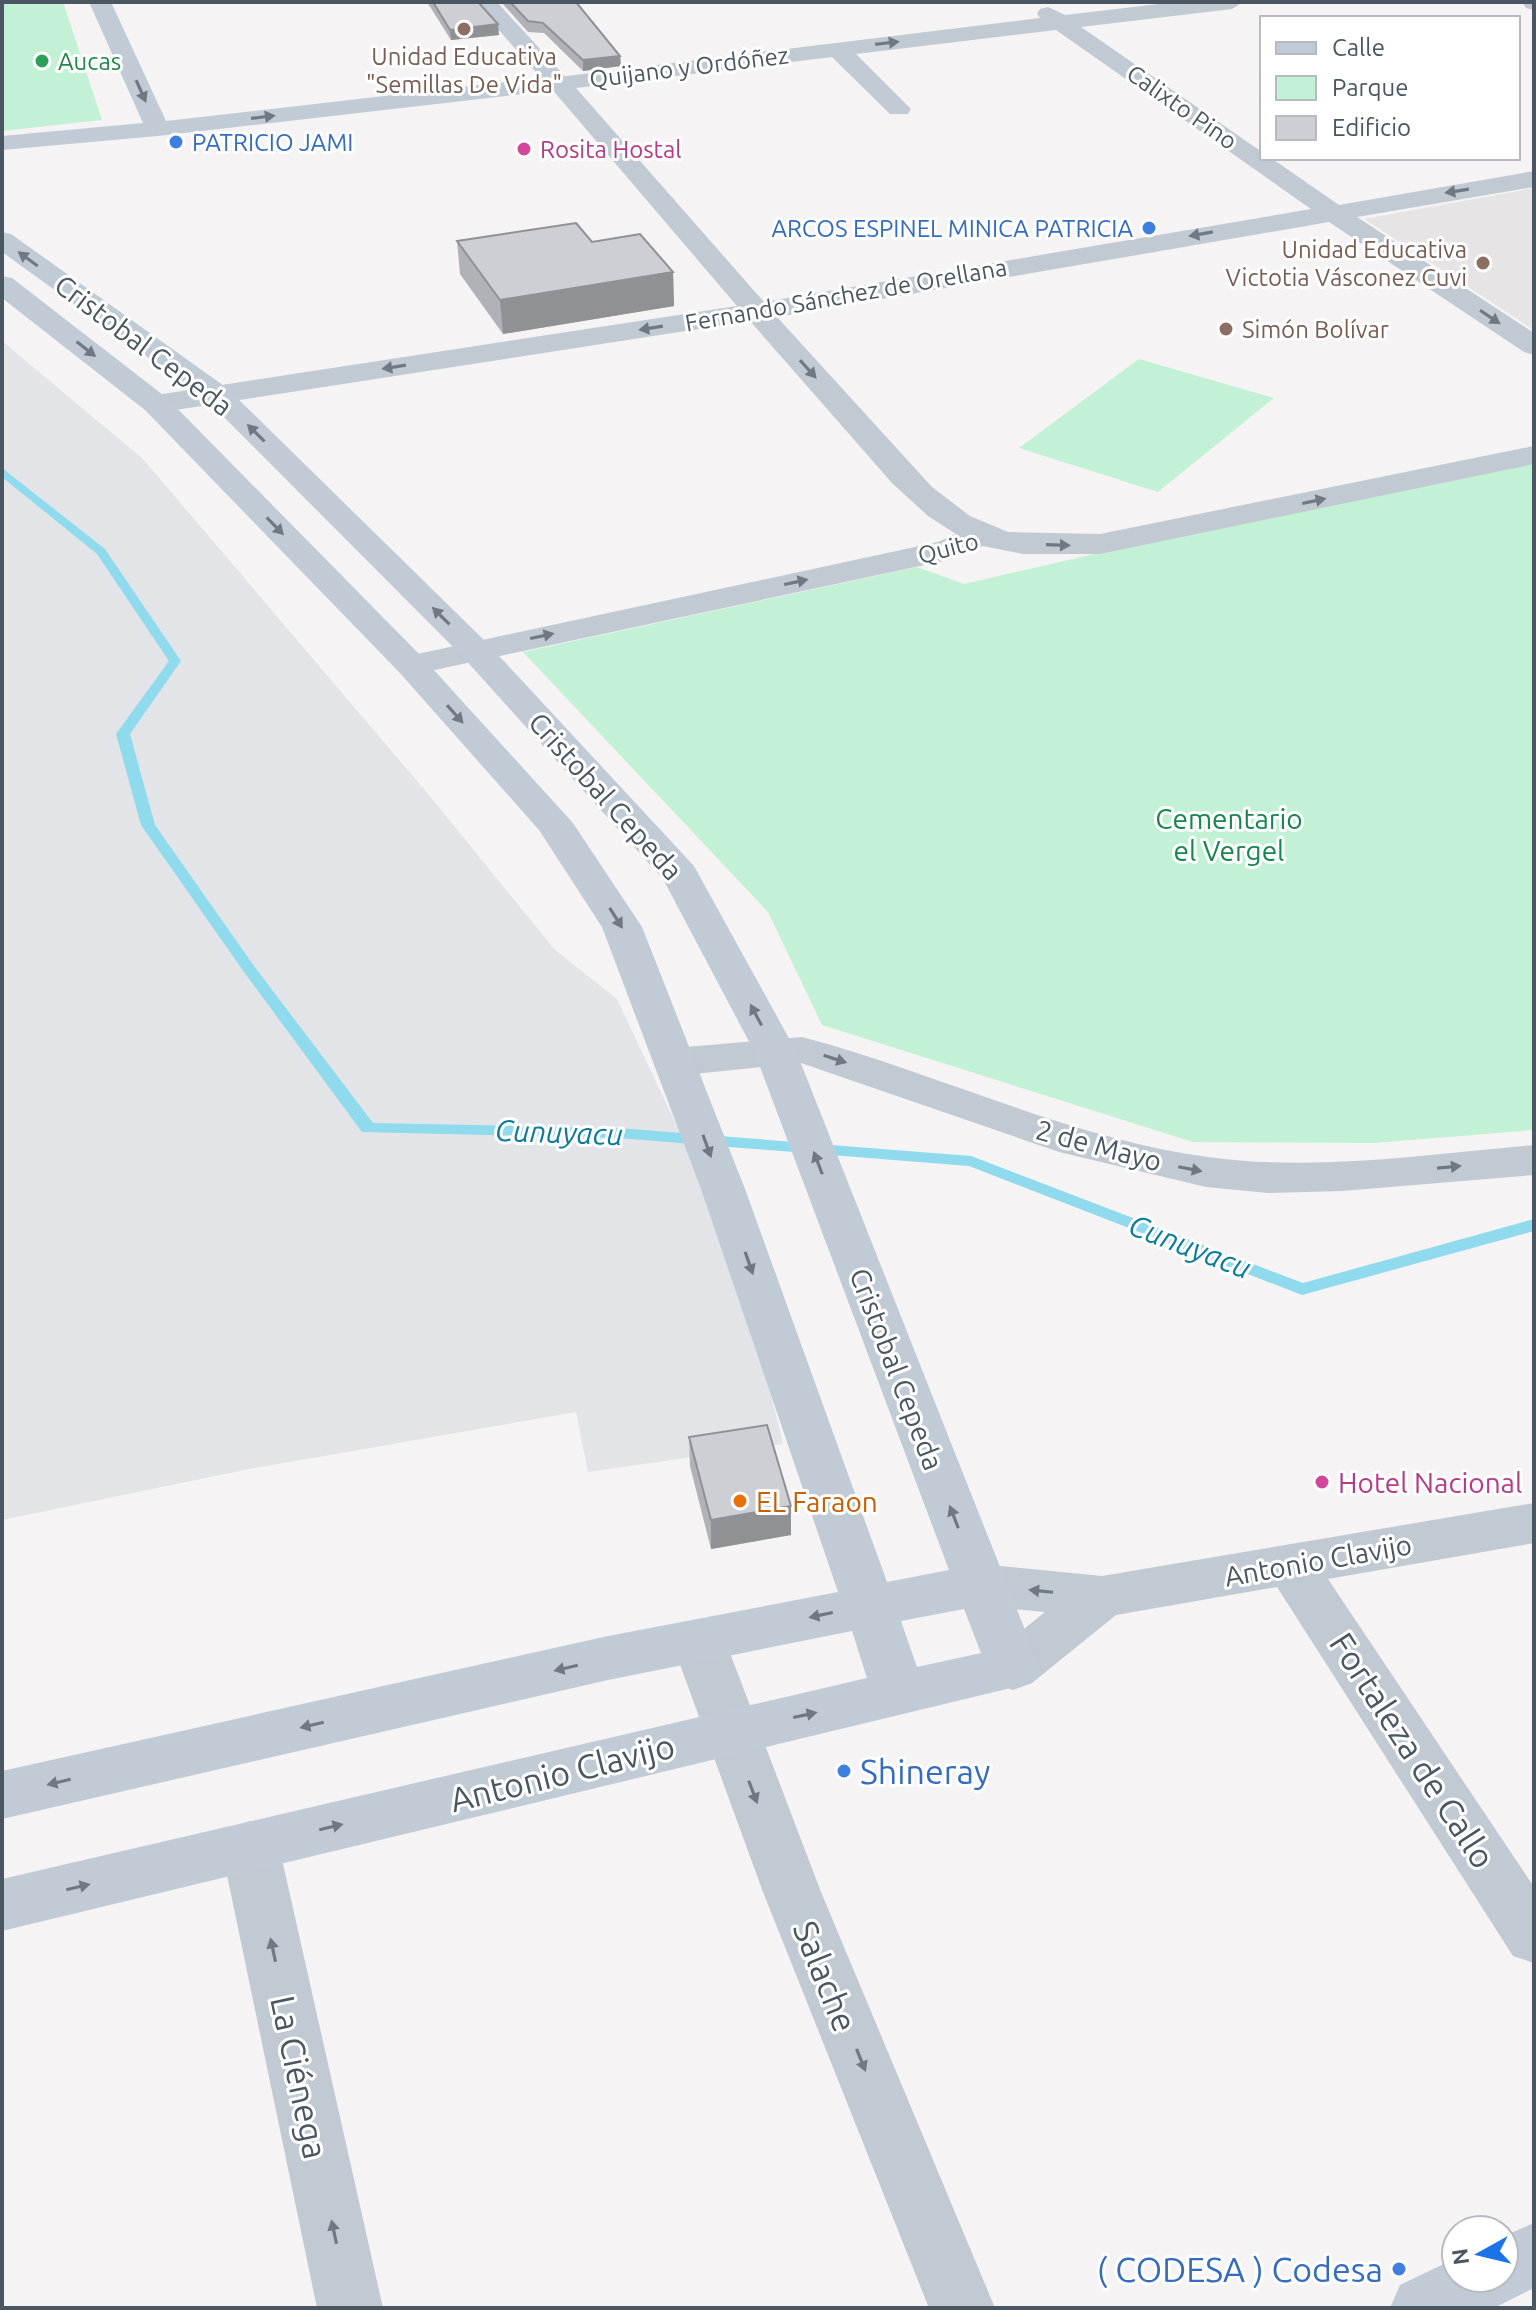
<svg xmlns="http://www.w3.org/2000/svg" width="1536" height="2310" font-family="Ubuntu,sans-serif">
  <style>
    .education { fill: #e6e4e5 }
    .airport { fill: #e2e4e7 }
    .green { fill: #c3f1d5 }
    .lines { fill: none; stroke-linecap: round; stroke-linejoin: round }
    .stream { fill: #90daee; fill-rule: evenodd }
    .street { fill: #c1cad2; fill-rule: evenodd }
    .secondary { fill: #c1cbd6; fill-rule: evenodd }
    .wall { fill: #b0b2b7 }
    .shaded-wall { fill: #909195 }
    .building { fill: #cdcfd5; stroke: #909195; stroke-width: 2 }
    .oneway { fill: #6e7983 }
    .oneway2 { fill: #6e7984 }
    .education-dot { fill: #8d6e63; stroke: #fff; stroke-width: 3 }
    .leisure-dot { fill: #2e9e5b; stroke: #fff; stroke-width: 3 }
    .shop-dot { fill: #3f7fe0; stroke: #fff; stroke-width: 3 }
    .hotel-dot { fill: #d1479c; stroke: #fff; stroke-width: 3 }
    .food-dot { fill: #e8710a; stroke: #fff; stroke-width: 3 }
    .labels { text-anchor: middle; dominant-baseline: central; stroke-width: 6; stroke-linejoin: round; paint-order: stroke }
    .far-education-label { font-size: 24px; fill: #785e54; stroke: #fff }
    .far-leisure-label { font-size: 24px; fill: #27864d; stroke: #fff; text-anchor: start }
    .far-street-label { font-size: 24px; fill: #4a5661; stroke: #fff }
    .far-shop-label { font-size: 24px; fill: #366cbe; stroke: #fff; text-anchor: start }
    .far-hotel-label { font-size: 24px; fill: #b23c85; stroke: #fff; text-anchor: start }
    .street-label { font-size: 28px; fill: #4a5661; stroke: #fff }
    .park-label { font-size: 28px; fill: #17864f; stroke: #fff }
    .hotel-label { font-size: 28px; fill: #b23c85; stroke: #fff; text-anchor: start }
    .food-label { font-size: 28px; fill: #c56008; stroke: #fff; text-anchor: start }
    .water-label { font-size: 30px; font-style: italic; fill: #0c7c9b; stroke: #fff }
    .near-street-label { font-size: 34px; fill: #4a5661; stroke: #fff }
    .near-shop-label { font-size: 34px; fill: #366cbe; stroke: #fff; text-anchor: start }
  </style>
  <rect width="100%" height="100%" fill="#f5f3f3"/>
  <path class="education" d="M 1534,188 L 1534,330 L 1364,219 Z"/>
  <path class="airport" d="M 2,341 L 143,459 L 428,794 L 555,950 L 617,999 L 692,1158 L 764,1366 L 783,1444 L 588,1472 L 576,1412 L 249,1469 L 2,1520 Z"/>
  <g class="green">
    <path d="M 2,2 L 63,2 L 102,120 L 2,131 Z"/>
    <path d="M 1139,359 L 1274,398 L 1158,492 L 1019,448 Z"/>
    <path d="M 1534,453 L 1534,1130 L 1373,1143 L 1193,1142 L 822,1025 L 768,912 L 523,652 L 917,567 L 964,584 Z"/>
  </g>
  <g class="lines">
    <path class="stream" d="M 2,468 L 105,549 L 181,661 L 130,734 L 155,825 L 254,966 L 373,1123 L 618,1128 L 971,1156 L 1303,1283 L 1534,1219 L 1534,1231 L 1302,1295 L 969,1166 L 618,1138 L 362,1132 L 244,972 L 141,825 L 116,734 L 169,661 L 97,554 L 2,477 Z"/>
    <g class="street">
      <path d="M 1176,2 L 1243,2 L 1232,9 L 1081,27 L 1262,152 L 1262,158 L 1271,158 L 1339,205 L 1534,171 L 1534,187 L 1357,217 L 1534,333 L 1534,355 L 1524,352 L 1329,222 L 777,317 L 932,487 L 970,516 L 1008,532 L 1100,534 L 1534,446 L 1534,464 L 1100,554 L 1023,554 L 983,546 L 948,560 L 411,675 L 399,672 L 394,665 L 399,658 L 938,542 L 956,534 L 928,516 L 892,483 L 750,321 L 156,413 L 145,410 L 141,404 L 145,398 L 156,395 L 737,306 L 551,88 L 547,83 L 551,78 L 1040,18 L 1037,14 L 1040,9 L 1048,7 L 1065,15 ZM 1056,30 L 1311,209 L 764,302 L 576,88 L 832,57 L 890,114 L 908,114 L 911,109 L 856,54 Z"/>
      <path d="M 1522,2 L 1534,2 L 1534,10 L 1526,8 Z"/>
      <path d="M 802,1037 C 938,1073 1068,1138 1208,1157 C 1315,1172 1427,1154 1534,1145 L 1534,1175 L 1342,1191 L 1268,1193 L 1206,1187 L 1059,1152 L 801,1063 L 675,1076 L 660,1072 L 654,1062 L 660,1052 L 675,1048 Z"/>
      <path d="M 1534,1503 L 1534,1543 L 1328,1579 L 1534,1887 L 1534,1963 L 1513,1956 L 1277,1587 L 1116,1615 L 1032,1683 L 1013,1690 L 994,1683 L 986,1668 L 994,1653 L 1045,1612 L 980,1606 L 962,1600 L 954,1585 L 962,1570 L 980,1564 L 1102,1576 Z"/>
      <path d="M 698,1619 L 717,1625 L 725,1640 L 821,1892 L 995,2308 L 929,2308 L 763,1892 L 671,1640 L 679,1625 Z"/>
      <path d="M 250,1821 L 270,1829 L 279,1846 L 383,2308 L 317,2308 L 221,1846 L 230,1829 Z"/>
    </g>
    <g class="secondary">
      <path d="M 89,2 L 111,2 L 166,121 L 541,78 L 474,2 L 497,2 L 571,83 L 567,88 L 559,90 L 158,136 L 2,150 L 2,136 L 143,123 Z"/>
      <path d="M 2,232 L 11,234 L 227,388 L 487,643 L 694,866 L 796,1051 L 1040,1668 L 1032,1683 L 2,1931 L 2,1879 L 867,1678 L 852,1631 L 608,1680 L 2,1819 L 2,1771 L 608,1636 L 838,1592 L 701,1189 L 602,927 L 539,830 L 399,672 L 145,410 L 2,298 L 2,276 L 12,278 L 167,398 L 423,658 L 573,823 L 642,927 L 745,1189 L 887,1582 L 949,1570 L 754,1051 L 663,879 L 463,657 L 207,400 L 2,252 ZM 964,1609 L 981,1653 L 917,1667 L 901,1621 Z"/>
      <path d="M 1534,2223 L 1534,2288 L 1494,2308 L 1390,2308 L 1400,2285 L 1456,2258 L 1456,2278 L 1504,2278 L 1504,2236 Z"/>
    </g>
  </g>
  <g class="wall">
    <path d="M 427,2 L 478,2 L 499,35 L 451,40 Z"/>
    <path d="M 501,2 L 576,2 L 620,56 L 621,66 L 583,71 L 544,33 L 528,32 Z"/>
    <path d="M 457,241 L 592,242 L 673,272 L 674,306 L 503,334 L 460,274 Z"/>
    <path d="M 689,1437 L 791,1535 L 711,1549 L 690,1466 Z"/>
  </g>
  <g class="shaded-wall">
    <path d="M 498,24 L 499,35 L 451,40 L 450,30 Z"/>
    <path d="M 620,56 L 621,66 L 583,71 L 583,60 Z"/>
    <path d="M 673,272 L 674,306 L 503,334 L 500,300 Z"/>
    <path d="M 791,1506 L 791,1535 L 711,1549 L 711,1520 Z"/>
  </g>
  <g class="building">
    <path d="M 433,2 L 478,2 L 498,24 L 450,30 Z"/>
    <path d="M 510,2 L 576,2 L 620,56 L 583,60 L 543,23 L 528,21 Z"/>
    <path d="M 576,223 L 592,242 L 640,234 L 673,272 L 500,300 L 457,241 Z"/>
    <path d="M 767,1425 L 791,1506 L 711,1520 L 689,1437 Z"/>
  </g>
  <defs><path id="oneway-solid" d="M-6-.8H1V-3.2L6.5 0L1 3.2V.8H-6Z" transform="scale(2)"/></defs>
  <g class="oneway">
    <use href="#oneway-solid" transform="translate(887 43) rotate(-7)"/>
    <use href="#oneway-solid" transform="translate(1457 191) rotate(171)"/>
    <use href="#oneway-solid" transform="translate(1201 234) rotate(170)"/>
    <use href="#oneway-solid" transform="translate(1490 317) rotate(34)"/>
    <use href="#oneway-solid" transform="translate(651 328) rotate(171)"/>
    <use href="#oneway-solid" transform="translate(394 367) rotate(171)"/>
    <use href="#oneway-solid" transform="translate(808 369) rotate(48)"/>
    <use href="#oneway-solid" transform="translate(1314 501) rotate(-12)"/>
    <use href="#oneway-solid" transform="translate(1058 545) rotate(2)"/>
    <use href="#oneway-solid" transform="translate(796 582) rotate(-12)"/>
    <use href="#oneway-solid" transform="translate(542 636) rotate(-12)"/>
    <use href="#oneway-solid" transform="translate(835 1059) rotate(18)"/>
    <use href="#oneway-solid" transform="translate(1449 1167) rotate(-5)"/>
    <use href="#oneway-solid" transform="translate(1190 1169) rotate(11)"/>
    <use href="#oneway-solid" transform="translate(1041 1591) rotate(-174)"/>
    <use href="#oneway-solid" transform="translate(753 1792) rotate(69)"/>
    <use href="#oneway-solid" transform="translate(273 1950) rotate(-102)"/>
    <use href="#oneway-solid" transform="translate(861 2060) rotate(68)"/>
    <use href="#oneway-solid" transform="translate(334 2232) rotate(-102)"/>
  </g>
  <g class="oneway2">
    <use href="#oneway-solid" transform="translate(141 91) rotate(66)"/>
    <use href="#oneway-solid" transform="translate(263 117) rotate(-7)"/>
    <use href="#oneway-solid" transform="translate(28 259) rotate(-144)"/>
    <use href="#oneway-solid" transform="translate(86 349) rotate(38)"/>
    <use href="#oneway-solid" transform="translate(256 433) rotate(-135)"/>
    <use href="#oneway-solid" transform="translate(275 526) rotate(46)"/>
    <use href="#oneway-solid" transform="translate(441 616) rotate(-135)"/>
    <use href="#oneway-solid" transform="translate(455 714) rotate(48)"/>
    <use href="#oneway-solid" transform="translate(616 918) rotate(58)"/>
    <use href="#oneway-solid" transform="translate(756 1015) rotate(-118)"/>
    <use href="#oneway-solid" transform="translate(707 1146) rotate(70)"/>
    <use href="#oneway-solid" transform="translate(818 1163) rotate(-111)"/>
    <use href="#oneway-solid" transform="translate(749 1263) rotate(71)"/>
    <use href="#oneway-solid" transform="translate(954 1517) rotate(-111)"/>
    <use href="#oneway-solid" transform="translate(821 1615) rotate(168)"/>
    <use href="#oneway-solid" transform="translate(566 1668) rotate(167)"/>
    <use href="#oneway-solid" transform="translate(805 1715) rotate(-12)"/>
    <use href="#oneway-solid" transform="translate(312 1725) rotate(167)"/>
    <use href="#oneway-solid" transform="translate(59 1782) rotate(167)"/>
    <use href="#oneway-solid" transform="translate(331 1827) rotate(-13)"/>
    <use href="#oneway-solid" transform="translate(78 1887) rotate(-13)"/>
  </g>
  <g class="education-dot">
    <circle cx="464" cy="29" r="8"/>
    <circle cx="1483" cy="263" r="8"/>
    <circle cx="1226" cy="329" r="8"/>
  </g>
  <circle class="leisure-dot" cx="42" cy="61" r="8"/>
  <g class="shop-dot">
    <circle cx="176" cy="142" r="8"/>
    <circle cx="1149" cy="228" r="8"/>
    <circle cx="844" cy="1771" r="8"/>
    <circle cx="1399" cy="2269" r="8"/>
  </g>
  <g class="hotel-dot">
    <circle cx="524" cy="149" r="8"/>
    <circle cx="1322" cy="1482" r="8"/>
  </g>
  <circle class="food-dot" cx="740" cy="1501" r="8"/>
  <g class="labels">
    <g class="far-education-label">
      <text x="464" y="56">Unidad Educativa<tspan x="464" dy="28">"Semillas De Vida"</tspan></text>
      <text x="1467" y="249" text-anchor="end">Unidad Educativa<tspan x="1467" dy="28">Victotia Vásconez Cuvi</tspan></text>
      <text x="1242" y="329" text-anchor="start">Simón Bolívar</text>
    </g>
    <g class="far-leisure-label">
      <text x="58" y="61">Aucas</text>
    </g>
    <g class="far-street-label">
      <text transform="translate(689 67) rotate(-7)">Quijano y Ordóñez</text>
      <text transform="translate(1182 107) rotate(35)">Calixto Pino</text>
      <text transform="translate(846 295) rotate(-10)">Fernando Sánchez de Orellana</text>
      <text transform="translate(948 548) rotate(-15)">Quito</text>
    </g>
    <g class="far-shop-label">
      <text x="192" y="142">PATRICIO JAMI</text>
      <text x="1133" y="228" text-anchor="end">ARCOS ESPINEL MINICA PATRICIA</text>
    </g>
    <g class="far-hotel-label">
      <text x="540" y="149">Rosita Hostal</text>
    </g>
    <g class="street-label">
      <text transform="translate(144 345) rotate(37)">Cristobal Cepeda</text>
      <text transform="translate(606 796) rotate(48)">Cristobal Cepeda</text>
      <text transform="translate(1099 1145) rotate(15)">2 de Mayo</text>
      <text transform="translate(897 1369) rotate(69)">Cristobal Cepeda</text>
      <text transform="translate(1318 1560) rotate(-10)">Antonio Clavijo</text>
    </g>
    <g class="park-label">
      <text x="1229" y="818">Cementario<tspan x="1229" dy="32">el Vergel</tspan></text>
    </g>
    <g class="hotel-label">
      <text x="1338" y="1482">Hotel Nacional</text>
    </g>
    <g class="food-label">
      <text x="756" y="1501">EL Faraon</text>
    </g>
    <g class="water-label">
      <text transform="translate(559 1132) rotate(2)">Cunuyacu</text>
      <text transform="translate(1190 1246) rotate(21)">Cunuyacu</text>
    </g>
    <g class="near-street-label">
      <text transform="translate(1413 1750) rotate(57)">Fortaleza de Callo</text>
      <text transform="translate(562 1772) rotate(-14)">Antonio Clavijo</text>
      <text transform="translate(826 1976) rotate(68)">Salache</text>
      <text transform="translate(300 2077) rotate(78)">La Ciénega</text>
    </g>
    <g class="near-shop-label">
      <text x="860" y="1771">Shineray</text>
      <text x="1383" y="2269" text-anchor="end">( CODESA ) Codesa</text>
    </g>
  </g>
  <rect width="1536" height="2310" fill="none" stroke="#4a5661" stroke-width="8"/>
  <rect x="1260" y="16" width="260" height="144" fill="#ffffff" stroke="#b7bbc0" stroke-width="2"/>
  <rect x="1276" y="42" width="40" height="12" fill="#c1cbd6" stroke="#b7bbc0" stroke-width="2"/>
  <text x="1332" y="56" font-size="24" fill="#4a5661">Calle</text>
  <rect x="1276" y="76" width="40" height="24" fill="#c3f1d5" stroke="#b7bbc0" stroke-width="2"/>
  <text x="1332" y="96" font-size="24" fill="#4a5661">Parque</text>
  <rect x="1276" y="116" width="40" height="24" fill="#cdcfd5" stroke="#b7bbc0" stroke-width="2"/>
  <text x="1332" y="136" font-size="24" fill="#4a5661">Edificio</text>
  <g transform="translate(1480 2254) rotate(262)"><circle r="38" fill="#ffffff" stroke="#b7bbc0" stroke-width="2"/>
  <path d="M0-6L14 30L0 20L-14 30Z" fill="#1a73e8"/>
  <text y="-12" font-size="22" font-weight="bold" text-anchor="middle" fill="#4a5661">N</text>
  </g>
</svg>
